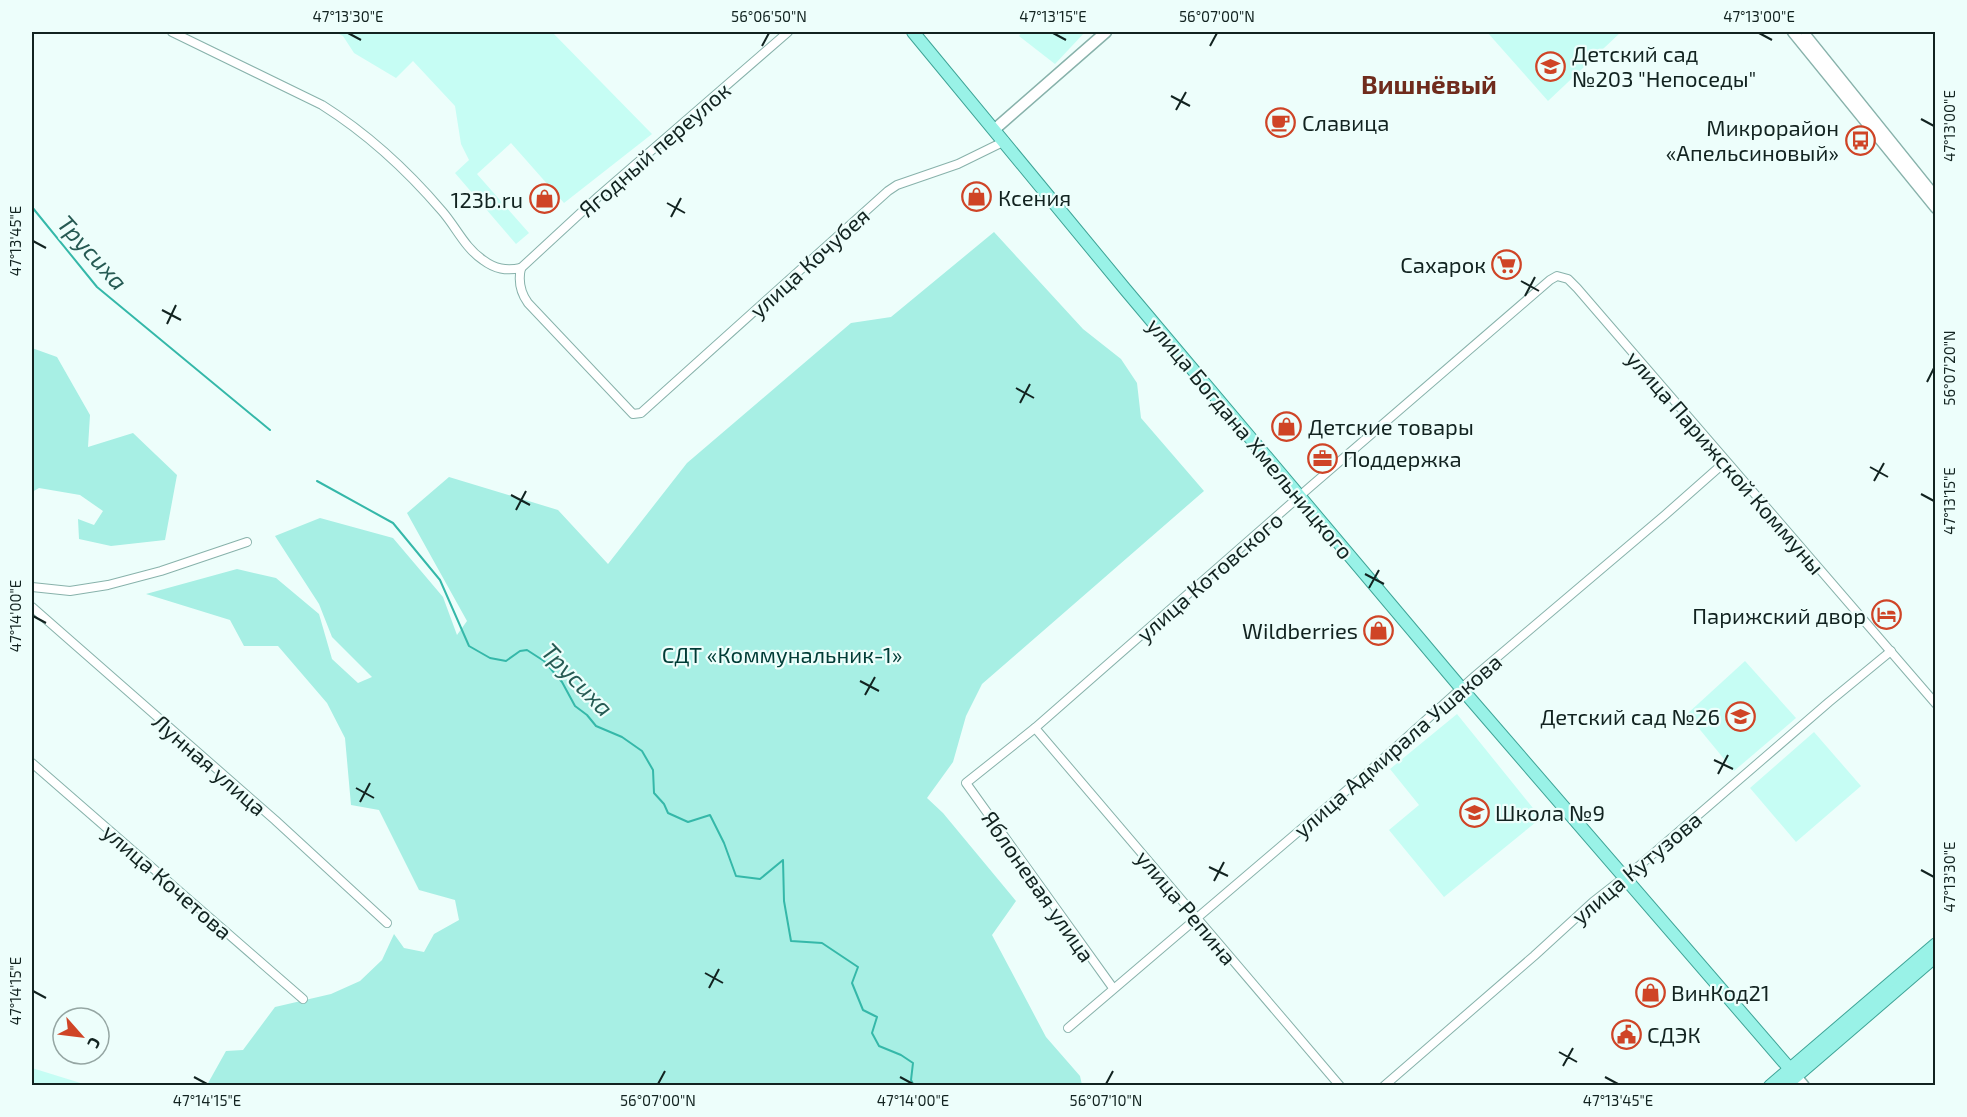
<svg xmlns="http://www.w3.org/2000/svg" width="1967" height="1117" font-family="'Exo 2',sans-serif">
  <style>
    .built { fill: #c6fdf4 }
    .green { fill: #a7efe4 }
    .lines { fill: none; stroke-linecap: round; stroke-linejoin: round }
    .stream { stroke: #35b8a9; stroke-width: 2 }
    .minor-casing { stroke: #88b2ab; stroke-width: 10 }
    .tertiary-casing { stroke: #88b2ab; stroke-width: 13 }
    .secondary-casing { stroke: #88b2ab; stroke-width: 13 }
    .primary-casing { stroke: #3ea497; stroke-width: 14 }
    .minor { stroke: #fff; stroke-width: 8 }
    .tertiary { stroke: #fff; stroke-width: 10 }
    .secondary { stroke: #fff; stroke-width: 10 }
    .primary { stroke: #99f2e7; stroke-width: 12 }
    .ticks { fill: none; stroke: #122320; stroke-width: 2 }
    .labels { text-anchor: middle; dominant-baseline: central; stroke-width: 4.5; stroke-linejoin: round; paint-order: stroke }
    .poi-label { font-size: 22px; fill: #122320; stroke: #edfefb; text-anchor: start }
    .street-label { font-size: 22px; fill: #122320; stroke: #edfefb }
    .park-label { font-size: 22px; fill: #003c36; stroke: #edfefb }
    .water-label { font-size: 24px; font-style: italic; fill: #265a53; stroke: #edfefb }
    .quarter-label { font-size: 26px; font-weight: bold; fill: #6f2b1c; stroke: #edfefb }
    .neatline { fill: none; stroke: #122320; stroke-width: 2 }
    .ticks-label { font-size: 15px; text-anchor: middle; fill: #122320 }
  </style>
  <rect width="100%" height="100%" fill="#edfefb"/>
  <g class="built">
    <path d="M 335,32 L 552,32 L 652,134 L 564,203 L 511,143 L 477,174 L 529,233 L 516,244 L 455,173 L 469,160 L 461,144 L 455,106 L 413,61 L 396,78 L 354,53 L 343,36 Z"/>
    <path d="M 1022,32 L 1085,32 L 1055,64 L 1019,36 Z"/>
    <path d="M 1487,32 L 1621,32 L 1548,101 Z"/>
    <path d="M 1745,661 L 1796,718 L 1734,771 L 1687,714 Z"/>
    <path d="M 1457,714 L 1541,818 L 1444,897 L 1389,830 L 1419,805 L 1390,769 Z"/>
    <path d="M 1814,732 L 1861,786 L 1796,842 L 1750,788 Z"/>
    <path d="M 32,1068 L 87,1085 L 32,1085 Z"/>
  </g>
  <g class="green">
    <path d="M 994,232 L 1083,329 L 1121,359 L 1137,383 L 1141,418 L 1204,491 L 982,684 L 966,716 L 953,762 L 927,798 L 943,813 L 1016,901 L 992,935 L 1046,1037 L 1080,1076 L 1082,1085 L 207,1085 L 226,1051 L 243,1050 L 275,1007 L 331,994 L 360,981 L 382,960 L 394,934 L 404,948 L 424,952 L 434,934 L 459,920 L 455,900 L 419,890 L 379,810 L 351,805 L 345,738 L 327,703 L 278,646 L 244,646 L 230,620 L 146,594 L 237,569 L 276,578 L 319,614 L 332,659 L 358,683 L 372,677 L 332,637 L 319,604 L 275,536 L 320,518 L 393,538 L 443,597 L 457,635 L 467,621 L 407,513 L 449,477 L 558,510 L 608,564 L 687,463 L 851,323 L 891,317 Z"/>
    <path d="M 32,348 L 57,357 L 90,415 L 88,447 L 133,433 L 177,475 L 165,540 L 111,546 L 79,539 L 78,519 L 94,525 L 103,511 L 80,495 L 39,488 L 32,492 Z"/>
  </g>
  <g class="lines">
    <g class="stream">
      <path d="M 32,207 L 97,287 L 270,430"/>
      <path d="M 317,481 L 393,523 L 440,580 L 469,646 L 490,658 L 506,661 L 520,651 L 527,650 L 544,661 L 562,682 L 575,706 L 587,715 L 596,726 L 622,737 L 642,751 L 653,770 L 654,793 L 664,804 L 668,813 L 688,822 L 710,815 L 724,843 L 736,876 L 760,879 L 783,860 L 784,901 L 791,941 L 822,943 L 858,967 L 852,983 L 863,1010 L 877,1017 L 872,1033 L 879,1046 L 901,1055 L 913,1063 L 911,1080 L 914,1086"/>
    </g>
    <defs>
      <g id="minor">
        <path d="M 172,32 L 322,105 C 368,134 407,170 442,211 C 456,227 465,248 483,260 C 495,269 506,271 521,268"/>
        <path d="M 521,268 C 518,281 520,292 528,303 L 633,414 L 641,413 L 888,191 L 897,185 L 958,164 L 1005,141"/>
        <path d="M 521,268 L 599,196 L 788,32"/>
        <path d="M 32,587 L 70,591 L 108,585 L 161,571 L 247,542"/>
        <path d="M 32,607 L 275,820 L 387,923"/>
        <path d="M 1035,728 L 1340,1086"/>
        <path d="M 32,763 L 303,999"/>
        <path d="M 1113,988 L 966,783 L 1035,728 L 1310,487 L 1550,280 L 1557,276 L 1568,279 L 1577,288 L 1936,704"/>
        <path d="M 1068,1028 L 1374,767 L 1475,676 L 1665,515 L 1725,462"/>
        <path d="M 1384,1086 L 1534,956 L 1593,902 L 1639,866 L 1829,702 L 1891,651"/>
      </g>
      <path id="tertiary" d="M 995,129 L 1106,32"/>
      <g id="secondary">
        <path d="M 1793,32 L 1936,208"/>
        <path d="M 1806,36 L 1933,194"/>
        <path d="M 1796,1076 L 1804,1086"/>
      </g>
      <g id="primary">
        <path d="M 913,32 L 1125,289 L 1461,688 L 1796,1076"/>
        <path d="M 1770,1086 L 1936,944"/>
        <path d="M 1785,1086 L 1936,956"/>
      </g>
    </defs>
    <use href="#minor" class="minor-casing"/>
    <use href="#tertiary" class="tertiary-casing"/>
    <use href="#secondary" class="secondary-casing"/>
    <use href="#primary" class="primary-casing"/>
    <use href="#minor" class="minor"/>
    <use href="#tertiary" class="tertiary"/>
    <use href="#secondary" class="secondary"/>
    <use href="#primary" class="primary"/>
  </g>
  <path class="ticks" d="M 348,33 L 361,40M 1053,33 L 1066,40M 1759,33 L 1772,40M 762,46 L 769,33M 1210,46 L 1217,33M 1171,96 L 1190,106M 1176,110 L 1186,92M 1921,119 L 1934,126M 667,203 L 685,213M 671,217 L 681,198M 33,241 L 46,248M 1521,281 L 1539,291M 1525,296 L 1535,277M 162,310 L 181,320M 167,324 L 176,305M 1927,382 L 1934,368M 1016,388 L 1034,398M 1020,403 L 1030,384M 1870,467 L 1888,477M 1874,481 L 1884,463M 1921,494 L 1934,501M 511,495 L 530,505M 516,510 L 526,491M 1365,574 L 1384,584M 1369,588 L 1379,570M 33,616 L 46,623M 860,681 L 879,691M 865,695 L 875,677M 1714,760 L 1733,769M 1718,774 L 1728,755M 356,788 L 374,798M 360,802 L 370,783M 1209,867 L 1228,876M 1921,870 L 1934,877M 1214,881 L 1224,862M 705,973 L 723,983M 709,988 L 719,969M 33,991 L 46,998M 1559,1052 L 1577,1062M 1563,1066 L 1573,1048M 194,1077 L 207,1084M 900,1077 L 913,1084M 1605,1077 L 1618,1084M 658,1084 L 665,1071M 1106,1084 L 1113,1071"/>
  <defs>
    <symbol id="school-ring" viewBox="-11 -11 22 22"><circle r="9.5" fill="#edfefb" stroke="#cf4426" stroke-width="1.5"/><path d="M0-5L7-2L0 1L-7-2ZM-4 1L0 2.5L4 1V4Q0 6-4 4Z" fill="#cf4426"/></symbol>
    <symbol id="cafe-ring" viewBox="-11 -11 22 22"><circle r="9.5" fill="#edfefb" stroke="#cf4426" stroke-width="1.5"/><path d="M-5.5-4.5H6V0H3Q3 3.5 0 3.5H-2.5Q-5.5 3.5-5.5 0ZM3-3.2v2h1.7v-2ZM-6 4.5H4V6H-6Z" fill="#cf4426"/></symbol>
    <symbol id="bus-ring" viewBox="-11 -11 22 22"><circle r="9.5" fill="#edfefb" stroke="#cf4426" stroke-width="1.5"/><path d="M-5-6H5V4H4V6H2V4H-2V6H-4V4H-5ZM-3.5-4V0h7V-4ZM-3.5 1.2v1.5H-2V1.2ZM2 1.2v1.5H3.5V1.2Z" fill="#cf4426"/></symbol>
    <symbol id="shop-ring" viewBox="-11 -11 22 22"><circle r="9.5" fill="#edfefb" stroke="#cf4426" stroke-width="1.5"/><path d="M-5-2.5h2.3a2.7 3.5 0 0 1 5.4 0H5L5.5 6h-11ZM-1.5-2.5h3a1.5 2.3 0 0 0-3 0Z" fill="#cf4426"/></symbol>
    <symbol id="supermarket-ring" viewBox="-11 -11 22 22"><circle r="9.5" fill="#edfefb" stroke="#cf4426" stroke-width="1.5"/><path d="M-6-5.5h2.5l.6 2H6L4.5 2H-2.5L-4.4-4H-6ZM-1.5 3.2a1.3 1.3 0 1 0 .1 0ZM3 3.2a1.3 1.3 0 1 0 .1 0Z" fill="#cf4426"/></symbol>
    <symbol id="office-ring" viewBox="-11 -11 22 22"><circle r="9.5" fill="#edfefb" stroke="#cf4426" stroke-width="1.5"/><path d="M-6-3h4V-5.5h4V-3h4V5H-6ZM-1-4.5V-3h2v-1.5ZM-6 0V1H6V0Z" fill="#cf4426"/></symbol>
    <symbol id="hotel-ring" viewBox="-11 -11 22 22"><circle r="9.5" fill="#edfefb" stroke="#cf4426" stroke-width="1.5"/><path d="M-6-4.5h1.5V1H6V5H4.5V3h-9V5H-6ZM-4 0a1.8 1.8 0 1 1 3.6 0ZM.5 0V-2.5h3Q6-2.5 6 0Z" fill="#cf4426"/></symbol>
    <symbol id="civic-ring" viewBox="-11 -11 22 22"><circle r="9.5" fill="#edfefb" stroke="#cf4426" stroke-width="1.5"/><path d="M-.6-6.5H3V-4.5H.6V-3L4-1V1h2V6H-6V1h2V-1L-.6-3ZM-1.2 2.5V6h2.4V2.5Z" fill="#cf4426"/></symbol>
  </defs>
  <g fill-rule="evenodd">
    <use href="#school-ring" x="1534" y="50" width="33" height="33"/>
    <use href="#cafe-ring" x="1264" y="106" width="33" height="33"/>
    <use href="#bus-ring" x="1844" y="124" width="33" height="33"/>
    <use href="#shop-ring" x="960" y="180" width="33" height="33"/>
    <use href="#shop-ring" x="528" y="182" width="33" height="33"/>
    <use href="#supermarket-ring" x="1490" y="248" width="33" height="33"/>
    <use href="#shop-ring" x="1270" y="410" width="33" height="33"/>
    <use href="#office-ring" x="1306" y="442" width="33" height="33"/>
    <use href="#hotel-ring" x="1870" y="598" width="33" height="33"/>
    <use href="#shop-ring" x="1362" y="614" width="33" height="33"/>
    <use href="#school-ring" x="1724" y="700" width="33" height="33"/>
    <use href="#school-ring" x="1458" y="796" width="33" height="33"/>
    <use href="#shop-ring" x="1634" y="976" width="33" height="33"/>
    <use href="#civic-ring" x="1610" y="1018" width="33" height="33"/>
  </g>
  <g class="labels">
    <g class="poi-label">
      <text x="1572" y="53">Детский сад<tspan x="1572" dy="25">№203 "Непоседы"</tspan></text>
      <text x="1302" y="122">Славица</text>
      <text x="1839" y="127" text-anchor="end">Микрорайон<tspan x="1839" dy="25">«Апельсиновый»</tspan></text>
      <text x="998" y="197">Ксения</text>
      <text x="523" y="199" text-anchor="end">123b.ru</text>
      <text x="1486" y="264" text-anchor="end">Сахарок</text>
      <text x="1308" y="426">Детские товары</text>
      <text x="1343" y="458">Поддержка</text>
      <text x="1866" y="615" text-anchor="end">Парижский двор</text>
      <text x="1358" y="630" text-anchor="end">Wildberries</text>
      <text x="1720" y="716" text-anchor="end">Детский сад №26</text>
      <text x="1495" y="812">Школа №9</text>
      <text x="1671" y="992">ВинКод21</text>
      <text x="1647" y="1034">СДЭК</text>
    </g>
    <g class="street-label">
      <text transform="translate(654 149) rotate(-41)">Ягодный переулок</text>
      <text transform="translate(809 262) rotate(-42)">улица Кочубея</text>
      <text transform="translate(1251 438) rotate(50)">улица Богдана Хмельницкого</text>
      <text transform="translate(1726 462) rotate(49)">улица Парижской Коммуны</text>
      <text transform="translate(1209 576) rotate(-41)">улица Котовского</text>
      <text transform="translate(1397 745) rotate(-41)">улица Адмирала Ушакова</text>
      <text transform="translate(210 764) rotate(41)">Лунная улица</text>
      <text transform="translate(1636 867) rotate(-40)">улица Кутузова</text>
      <text transform="translate(168 881) rotate(41)">улица Кочетова</text>
      <text transform="translate(1039 886) rotate(55)">Яблоневая улица</text>
      <text transform="translate(1187 907) rotate(50)">улица Репина</text>
    </g>
    <g class="park-label">
      <text x="782" y="654">СДТ «Коммунальник-1»</text>
    </g>
    <g class="water-label">
      <text transform="translate(93 252) rotate(48)">Трусиха</text>
      <text transform="translate(578 679) rotate(46)">Трусиха</text>
    </g>
    <g class="quarter-label">
      <text x="1429" y="83">Вишнёвый</text>
    </g>
  </g>
  <rect width="1967" height="1117" fill="none" stroke="#edfefb" stroke-width="66"/>
  <g transform="translate(81 1036) rotate(118)"><circle r="28" fill="#edfefb" stroke="#95a6a3" stroke-width="1.5"/>
  <path d="M0-4.5L10 22L0 15L-10 22Z" fill="#cf4426"/>
  <text y="-9" font-size="16" font-weight="bold" text-anchor="middle" fill="#122320">С</text>
  </g>
  <rect x="33" y="33" width="1901" height="1051" class="neatline"/>
  <g class="ticks-label">
    <text x="348" y="22">47°13'30"E</text>
    <text x="769" y="22">56°06'50"N</text>
    <text x="1053" y="22">47°13'15"E</text>
    <text x="1217" y="22">56°07'00"N</text>
    <text x="1759" y="22">47°13'00"E</text>
    <text transform="translate(1950 126) rotate(-90)" y="5">47°13'00"E</text>
    <text transform="translate(16 241) rotate(-90)" y="5">47°13'45"E</text>
    <text transform="translate(1950 368) rotate(-90)" y="5">56°07'20"N</text>
    <text transform="translate(1950 501) rotate(-90)" y="5">47°13'15"E</text>
    <text transform="translate(16 616) rotate(-90)" y="5">47°14'00"E</text>
    <text transform="translate(1950 877) rotate(-90)" y="5">47°13'30"E</text>
    <text transform="translate(16 991) rotate(-90)" y="5">47°14'15"E</text>
    <text x="207" y="1106">47°14'15"E</text>
    <text x="658" y="1106">56°07'00"N</text>
    <text x="913" y="1106">47°14'00"E</text>
    <text x="1106" y="1106">56°07'10"N</text>
    <text x="1618" y="1106">47°13'45"E</text>
  </g>
</svg>
